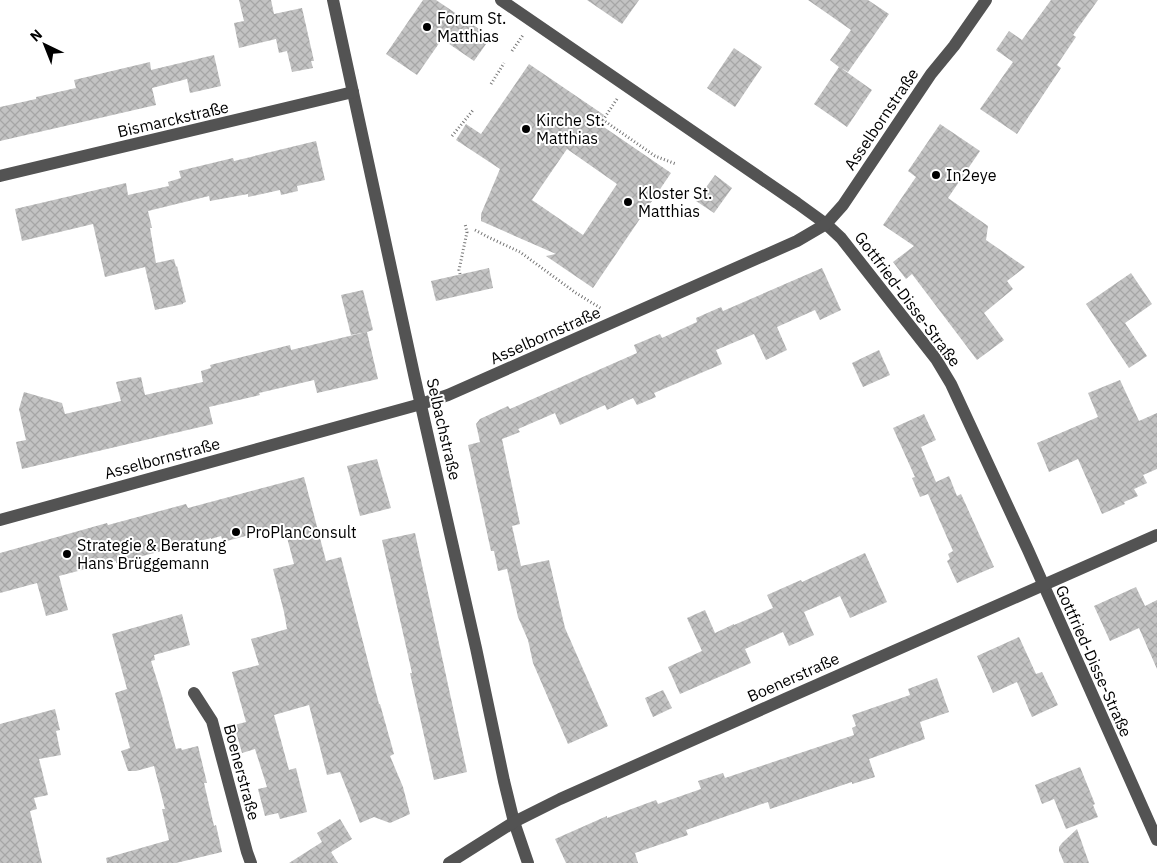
<svg xmlns="http://www.w3.org/2000/svg" width="1157" height="863" font-family="'IBM Plex Sans',sans-serif">
  <style>
    .building { fill: url(#building-cross-hatch); fill-rule: evenodd }
    .lines { fill: none; stroke-linecap: round; stroke-linejoin: round }
    .path { stroke: #757575; stroke-width: 3; stroke-dasharray: 1 2.5; stroke-linecap: butt }
    .minor { stroke: #535353; stroke-width: 12 }
    .poi-dot { fill: #000; stroke: #fff; stroke-width: 2 }
    .labels { text-anchor: middle; dominant-baseline: central; stroke-width: 4; stroke-linejoin: round; paint-order: stroke }
    .poi-label { font-size: 16px; fill: #000; stroke: #fff; text-anchor: start }
    .street-label { font-size: 16px; fill: #000; stroke: #fff }
  </style>
  <defs>
    <pattern id="building-cross-hatch" width="8" height="8" patternUnits="userSpaceOnUse" patternTransform="scale(1.25)"><rect width="8" height="8" fill="#c3c3c3"/><path d="M0 0l8 8M0 8l8-8" fill="none" stroke="#a6a6a6"/></pattern>
  </defs>
  <rect width="100%" height="100%" fill="#fff"/>
  <g class="building">
    <path d="M 239,0 L 271,0 L 274,14 L 302,8 L 314,61 L 311,61 L 313,68 L 292,72 L 287,51 L 279,53 L 276,39 L 239,48 L 234,23 L 244,21 Z"/>
    <path d="M 423,0 L 436,0 L 491,37 L 474,61 L 442,39 L 417,75 L 386,54 Z"/>
    <path d="M 587,0 L 639,0 L 622,24 Z"/>
    <path d="M 808,0 L 868,0 L 889,14 L 848,72 L 841,68 L 872,90 L 847,127 L 814,104 L 839,67 L 830,60 L 851,30 Z"/>
    <path d="M 1051,0 L 1098,0 L 1073,35 L 1076,37 L 1057,65 L 1061,68 L 1017,134 L 980,109 L 1013,62 L 996,50 L 1009,31 L 1022,40 Z"/>
    <path d="M 734,48 L 762,67 L 735,107 L 707,88 Z"/>
    <path d="M 214,55 L 221,86 L 190,93 L 187,79 L 152,88 L 156,105 L 0,141 L 0,107 L 36,99 L 36,97 L 76,88 L 74,80 L 150,62 L 151,70 Z"/>
    <path d="M 529,64 L 604,115 L 598,123 L 671,173 L 593,288 L 546,256 L 556,254 L 481,221 L 481,214 L 500,169 L 456,140 L 466,124 L 481,134 ZM 567,149 L 617,184 L 583,235 L 532,200 Z"/>
    <path d="M 940,124 L 980,151 L 948,198 L 988,226 L 986,240 L 1025,267 L 1007,281 L 1013,289 L 984,313 L 1004,340 L 977,360 L 912,274 L 906,279 L 893,262 L 914,246 L 883,225 L 916,177 L 908,171 Z"/>
    <path d="M 316,141 L 325,180 L 297,186 L 298,191 L 281,195 L 280,190 L 248,197 L 248,194 L 210,201 L 209,196 L 148,211 L 152,228 L 150,228 L 156,263 L 174,259 L 176,267 L 177,266 L 186,302 L 183,303 L 183,304 L 155,310 L 145,267 L 105,277 L 93,224 L 22,241 L 15,209 L 126,183 L 128,195 L 169,186 L 168,182 L 181,178 L 179,171 L 233,158 L 234,161 Z"/>
    <path d="M 715,175 L 732,188 L 714,213 L 696,201 Z"/>
    <path d="M 489,268 L 493,288 L 436,301 L 431,281 Z"/>
    <path d="M 822,268 L 841,310 L 820,320 L 815,310 L 777,327 L 787,350 L 766,360 L 754,334 L 716,350 L 722,364 L 654,393 L 656,397 L 637,405 L 633,398 L 607,410 L 605,405 L 560,425 L 555,413 L 518,429 L 520,432 L 502,439 L 520,524 L 512,526 L 521,566 L 549,560 L 565,628 L 608,726 L 568,744 L 533,663 L 528,640 L 518,617 L 507,569 L 498,571 L 494,551 L 491,551 L 468,445 L 480,442 L 476,424 L 480,419 L 508,406 L 510,409 L 637,353 L 634,345 L 660,334 L 662,338 L 697,322 L 696,318 L 721,307 L 723,311 Z"/>
    <path d="M 1131,273 L 1152,304 L 1125,323 L 1147,356 L 1129,368 L 1086,304 Z"/>
    <path d="M 363,290 L 373,330 L 367,332 L 378,379 L 317,393 L 314,380 L 259,393 L 260,395 L 209,407 L 213,424 L 22,469 L 16,442 L 26,440 L 19,409 L 24,392 L 62,403 L 65,414 L 121,401 L 116,382 L 141,377 L 145,395 L 203,382 L 201,371 L 211,368 L 210,365 L 290,345 L 291,350 L 366,332 L 351,335 L 341,295 Z"/>
    <path d="M 879,350 L 890,375 L 863,387 L 852,363 Z"/>
    <path d="M 1120,380 L 1139,421 L 1157,413 L 1157,469 L 1143,475 L 1147,483 L 1134,489 L 1138,496 L 1124,502 L 1125,504 L 1102,514 L 1078,459 L 1049,472 L 1037,443 L 1098,417 L 1088,393 Z"/>
    <path d="M 924,414 L 936,440 L 921,447 L 936,482 L 949,476 L 957,496 L 961,494 L 994,567 L 957,583 L 947,561 L 950,559 L 948,554 L 953,551 L 928,494 L 920,497 L 912,478 L 915,477 L 893,428 Z"/>
    <path d="M 377,459 L 391,508 L 360,516 L 347,466 Z"/>
    <path d="M 304,477 L 326,561 L 341,557 L 379,704 L 380,704 L 394,754 L 390,756 L 403,787 L 410,814 L 390,823 L 374,817 L 360,823 L 340,772 L 327,775 L 309,705 L 274,715 L 289,770 L 296,768 L 307,812 L 280,819 L 278,813 L 265,816 L 258,789 L 267,787 L 255,749 L 242,753 L 234,725 L 246,722 L 232,672 L 259,665 L 251,639 L 287,629 L 284,612 L 273,569 L 294,564 L 284,526 L 223,542 L 221,536 L 211,539 L 211,538 L 116,563 L 116,561 L 59,576 L 68,610 L 46,616 L 37,583 L 0,593 L 0,553 L 107,523 L 108,525 L 186,504 L 188,508 Z"/>
    <path d="M 415,533 L 467,772 L 434,780 L 410,673 L 412,673 L 382,540 Z"/>
    <path d="M 865,553 L 887,602 L 850,618 L 840,596 L 804,612 L 814,635 L 789,646 L 783,632 L 745,649 L 751,663 L 680,694 L 668,667 L 702,651 L 687,618 L 705,610 L 715,633 L 734,624 L 734,625 L 773,608 L 767,595 L 801,580 L 802,582 Z"/>
    <path d="M 1136,587 L 1145,606 L 1157,600 L 1157,669 L 1139,628 L 1110,641 L 1094,606 Z"/>
    <path d="M 182,614 L 190,645 L 154,655 L 155,660 L 151,661 L 162,696 L 176,749 L 181,748 L 182,750 L 198,746 L 207,783 L 204,783 L 214,826 L 216,825 L 222,852 L 176,863 L 107,863 L 106,858 L 169,840 L 162,809 L 165,809 L 154,766 L 136,771 L 128,771 L 121,751 L 130,748 L 115,693 L 127,689 L 112,634 Z"/>
    <path d="M 1019,637 L 1036,674 L 1042,672 L 1058,705 L 1032,717 L 1017,682 L 993,693 L 977,656 Z"/>
    <path d="M 937,678 L 949,712 L 920,722 L 925,739 L 869,759 L 875,777 L 852,784 L 852,782 L 770,809 L 768,802 L 686,830 L 688,835 L 635,853 L 638,863 L 566,863 L 555,839 L 607,816 L 607,818 L 656,800 L 658,804 L 701,789 L 698,781 L 723,773 L 725,778 L 854,735 L 852,728 L 856,726 L 852,715 L 910,695 L 908,689 Z"/>
    <path d="M 663,690 L 672,708 L 653,717 L 645,698 Z"/>
    <path d="M 55,709 L 60,730 L 56,731 L 61,755 L 39,759 L 48,795 L 34,798 L 37,809 L 30,811 L 42,863 L 0,863 L 0,724 Z"/>
    <path d="M 1080,767 L 1095,804 L 1093,805 L 1098,817 L 1066,829 L 1054,799 L 1042,804 L 1035,785 Z"/>
    <path d="M 340,819 L 352,839 L 331,852 L 338,863 L 289,863 L 322,842 L 317,833 Z"/>
    <path d="M 1077,829 L 1089,863 L 1064,863 L 1059,851 L 1059,847 L 1062,843 Z"/>
  </g>
  <g class="lines">
    <g class="path">
      <path d="M 512,51 L 523,35"/>
      <path d="M 491,84 L 504,63"/>
      <path d="M 617,99 L 603,120 L 655,156 L 676,164"/>
      <path d="M 452,136 L 474,109"/>
      <path d="M 475,230 L 488,237 L 520,252 L 576,293 L 602,309"/>
      <path d="M 460,274 L 459,270 L 467,232 L 465,224"/>
    </g>
    <g class="minor">
      <path d="M 333,0 L 415,379 L 476,648 L 504,781 L 514,822 L 528,863"/>
      <path d="M 501,0 L 797,203 L 826,224 L 841,238 L 936,359 L 951,384 L 1028,550 L 1157,840"/>
      <path d="M 0,176 L 353,92"/>
      <path d="M 0,520 L 421,404 L 448,395 L 797,241 L 826,224 L 843,205 L 931,74 L 954,46 L 986,0"/>
      <path d="M 194,693 L 212,721 L 247,852 L 251,863"/>
      <path d="M 449,863 L 514,822 L 560,799 L 785,699 L 1157,535"/>
    </g>
  </g>
  <g class="poi-dot">
    <circle cx="427" cy="27" r="5"/>
    <circle cx="526" cy="129" r="5"/>
    <circle cx="936" cy="175" r="5"/>
    <circle cx="628" cy="202" r="5"/>
    <circle cx="236" cy="532" r="5"/>
    <circle cx="67" cy="554" r="5"/>
  </g>
  <g class="labels">
    <g class="poi-label">
      <text x="437" y="18">Forum St.<tspan x="437" dy="18">Matthias</tspan></text>
      <text x="536" y="120">Kirche St.<tspan x="536" dy="18">Matthias</tspan></text>
      <text x="946" y="175">In2eye</text>
      <text x="638" y="193">Kloster St.<tspan x="638" dy="18">Matthias</tspan></text>
      <text x="246" y="532">ProPlanConsult</text>
      <text x="77" y="545">Strategie &amp; Beratung<tspan x="77" dy="18">Hans Brüggemann</tspan></text>
    </g>
    <g class="street-label">
      <text transform="translate(173 119) rotate(-13)">Bismarckstraße</text>
      <text transform="translate(881 119) rotate(-56)">Asselbornstraße</text>
      <text transform="translate(908 299) rotate(53)">Gottfried-Disse-Straße</text>
      <text transform="translate(545 335) rotate(-24)">Asselbornstraße</text>
      <text transform="translate(444 429) rotate(77)">Selbachstraße</text>
      <text transform="translate(162 458) rotate(-15)">Asselbornstraße</text>
      <text transform="translate(1094 661) rotate(66)">Gottfried-Disse-Straße</text>
      <text transform="translate(793 677) rotate(-24)">Boenerstraße</text>
      <text transform="translate(242 772) rotate(75)">Boenerstraße</text>
    </g>
  </g>
  <g transform="translate(45 45) rotate(317)" stroke="#ffffff" stroke-width="4" paint-order="stroke">
  <path d="M0-4L9 19L0 12L-9 19Z" fill="#000000"/>
  <text y="-8" font-size="14" font-weight="bold" text-anchor="middle" fill="#000000">N</text>
  </g>
</svg>
